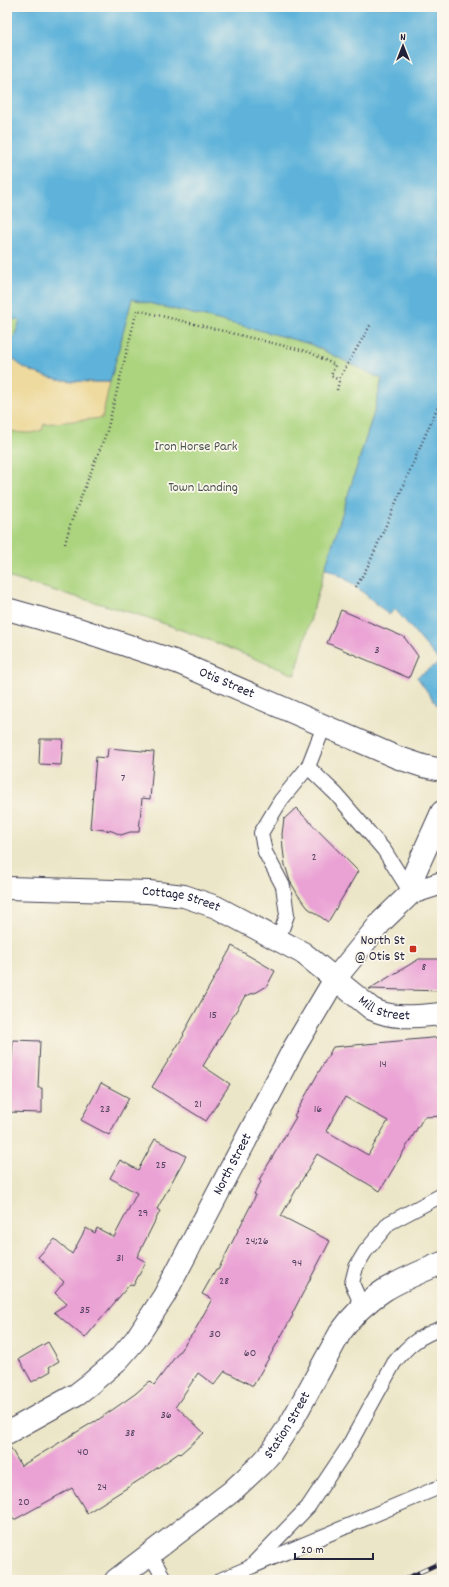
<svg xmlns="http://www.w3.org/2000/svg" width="449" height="1587" font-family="Dekko,sans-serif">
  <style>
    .green { fill: #acd47f; stroke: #677b5d }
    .sand { fill: #eeda9e; stroke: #887e6c }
    .water { fill: #5eb3da; stroke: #406a8a }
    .building { fill: #eaa1d4; fill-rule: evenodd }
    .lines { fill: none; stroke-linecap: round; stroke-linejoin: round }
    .service-casing { stroke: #403f50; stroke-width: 16 }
    .minor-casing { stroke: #403f50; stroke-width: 24 }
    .secondary-casing { stroke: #403f50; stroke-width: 24 }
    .primary-casing { stroke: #403f50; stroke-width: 24 }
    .path { stroke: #403f50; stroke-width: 2.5; stroke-dasharray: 1 3; stroke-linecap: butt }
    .service { stroke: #fff; stroke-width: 14 }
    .minor { stroke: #fff; stroke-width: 22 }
    .secondary { stroke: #fff; stroke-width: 22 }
    .primary { stroke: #fff; stroke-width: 22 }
    .rail-casing { stroke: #22223b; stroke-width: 4.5 }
    .rail { stroke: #fbf7ec; stroke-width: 3; stroke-dasharray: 9; stroke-linecap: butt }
    .poi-dot { fill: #c8321e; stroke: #fbf7ec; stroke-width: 1.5 }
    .labels { text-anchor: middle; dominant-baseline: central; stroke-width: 3.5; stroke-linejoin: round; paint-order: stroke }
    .number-label { font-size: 12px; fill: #544261 }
    .park-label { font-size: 14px; fill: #4b574f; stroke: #fbf7ec }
    .street-label { font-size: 14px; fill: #22223b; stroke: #fbf7ec }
    .poi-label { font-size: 14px; fill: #22223b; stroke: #fbf7ec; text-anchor: end }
  </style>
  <rect width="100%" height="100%" fill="#fbf7ec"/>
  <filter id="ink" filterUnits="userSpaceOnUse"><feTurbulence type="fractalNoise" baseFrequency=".025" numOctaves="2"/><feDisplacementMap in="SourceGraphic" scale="8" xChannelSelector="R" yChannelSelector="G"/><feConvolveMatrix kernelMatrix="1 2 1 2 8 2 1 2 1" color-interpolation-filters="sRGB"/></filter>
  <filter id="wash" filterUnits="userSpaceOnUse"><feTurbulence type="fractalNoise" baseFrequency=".012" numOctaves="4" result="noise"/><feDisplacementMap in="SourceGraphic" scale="16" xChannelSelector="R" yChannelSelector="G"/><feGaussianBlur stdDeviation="0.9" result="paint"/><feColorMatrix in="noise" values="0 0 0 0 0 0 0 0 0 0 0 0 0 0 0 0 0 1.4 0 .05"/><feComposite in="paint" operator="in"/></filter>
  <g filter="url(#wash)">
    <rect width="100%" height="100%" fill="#ece6c8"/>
    <path class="green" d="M 132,299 L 259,330 L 310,344 L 382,379 L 375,409 L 325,568 L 295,675 L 209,640 L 146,617 L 7,577 L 7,317 L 20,321 L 8,353 L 110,382 Z"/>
    <path class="sand" d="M 8,353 C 12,357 15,361 19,364 C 45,382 80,382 110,382 L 102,418 L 44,424 L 42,430 C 30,435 20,433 7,430 L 7,357 Z"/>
    <path class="water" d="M 7,7 L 442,7 L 442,712 L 417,677 L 440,662 L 395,609 L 389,615 C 369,598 350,578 325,568 L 375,409 L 382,379 L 310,344 L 259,330 L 132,299 L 110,382 C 80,382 45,382 19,364 C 15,361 12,357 8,353 L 20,321 L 7,317 Z"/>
    <g id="blocks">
      <g class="building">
        <path d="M 341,610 L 404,637 L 418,656 L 409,678 L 327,643 Z"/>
        <path d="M 40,739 L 63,739 L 61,765 L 39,764 Z"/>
        <path d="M 108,748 L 154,752 L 150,799 L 142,798 L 139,832 L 130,832 L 121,835 L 112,831 L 90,828 L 96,757 L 107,758 Z"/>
        <path d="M 296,808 L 358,871 L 328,922 L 308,908 L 298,895 L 290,881 L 285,865 L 283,849 L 282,834 L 284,819 Z"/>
        <path d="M 232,946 L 275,971 L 267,986 L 257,992 L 245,996 L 203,1066 L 230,1084 L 206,1121 L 152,1087 L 184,1035 L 183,1034 Z"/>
        <path d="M 419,959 L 442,959 L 442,991 L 369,989 Z"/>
        <path d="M 442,1037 L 442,1116 L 424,1117 L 380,1191 L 317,1154 L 281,1216 L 330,1241 L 292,1314 L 293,1315 L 253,1386 L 225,1371 L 214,1385 L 198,1373 L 176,1406 L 204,1433 L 180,1454 L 179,1453 L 141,1479 L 87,1513 L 72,1488 L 14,1520 L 7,1506 L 7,1445 L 9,1445 L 21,1466 L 95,1421 L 95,1422 L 135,1394 L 150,1381 L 154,1385 L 194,1332 L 212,1299 L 202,1294 L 216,1269 L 218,1270 L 256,1195 L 254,1194 L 261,1182 L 259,1180 L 296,1117 L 294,1116 L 333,1047 ZM 345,1097 L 388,1121 L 368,1155 L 326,1131 Z"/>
        <path d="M 13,1040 L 40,1041 L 38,1088 L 42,1088 L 42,1113 L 7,1112 L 7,1087 L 10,1087 Z"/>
        <path d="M 101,1083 L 129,1098 L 109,1135 L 81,1120 Z"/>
        <path d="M 155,1139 L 186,1156 L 157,1209 L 160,1211 L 137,1257 L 146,1262 L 133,1286 L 130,1284 L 85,1338 L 54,1312 L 67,1304 L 55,1293 L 64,1282 L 38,1257 L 55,1239 L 72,1254 L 86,1228 L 95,1233 L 97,1228 L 114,1237 L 137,1193 L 110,1178 L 120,1160 L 138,1170 Z"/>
        <path d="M 48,1342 L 59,1361 L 49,1367 L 51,1371 L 32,1382 L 19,1359 Z"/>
      </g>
    </g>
  </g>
  <g filter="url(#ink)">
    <use href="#blocks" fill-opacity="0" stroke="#403f50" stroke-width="1"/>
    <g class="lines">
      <defs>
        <g id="service">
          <path d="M 308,767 L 336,794 L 384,850 L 411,893"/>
          <path d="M 278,940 L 287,915 L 283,886 L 265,852 L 261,833 L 281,800 L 308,767 L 324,726"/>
          <path d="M 362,1306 L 352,1283 L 356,1267 L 365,1252 L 389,1223 L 442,1195"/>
          <path d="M 150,1554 L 165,1580"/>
          <path d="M 250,1567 L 308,1507 L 348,1447 L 394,1363 C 409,1344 420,1336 442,1328"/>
          <path d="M 220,1580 L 442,1486"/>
        </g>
        <g id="minor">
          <path id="s1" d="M 7,888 L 149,892 L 184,896 L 216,907 L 303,953 L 372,1009 C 394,1020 418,1016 442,1014"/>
          <path id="s2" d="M 116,1580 L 231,1492 L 261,1464 L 271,1453 L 292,1421 L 340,1333 C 368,1293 398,1281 442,1263"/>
        </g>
        <g id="secondary">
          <path d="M 411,893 L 415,872 L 442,812"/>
          <path id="s3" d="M 7,1433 L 77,1394 L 90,1384 L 118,1360 L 136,1339 L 164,1296 L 294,1048 L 335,979 L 382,921 L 411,893 L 442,883"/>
        </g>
        <g id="primary">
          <path id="s4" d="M 7,609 L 78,629 L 177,662 L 396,757 L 423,766 L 442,770"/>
        </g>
      </defs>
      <use href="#service" class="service-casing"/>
      <use href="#minor" class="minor-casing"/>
      <use href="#secondary" class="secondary-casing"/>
      <use href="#primary" class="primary-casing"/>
      <g class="path">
        <path d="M 337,390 L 340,377 L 371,324"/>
        <path d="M 65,544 L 70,525 L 107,431 L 137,310 L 309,352 L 335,365 L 331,376 L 339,380"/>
        <path d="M 356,587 L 369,564 L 442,397"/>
      </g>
      <use href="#service" class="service"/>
      <use href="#minor" class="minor"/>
      <use href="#secondary" class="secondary"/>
      <use href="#primary" class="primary"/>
      <defs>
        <path id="rail" d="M 403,1580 L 442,1562"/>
      </defs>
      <use href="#rail" class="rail-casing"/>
      <use href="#rail" class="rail"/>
    </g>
  </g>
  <rect class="poi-dot" x="409" y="945" width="8" height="8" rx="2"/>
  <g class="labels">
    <g class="number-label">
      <text x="377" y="650">3</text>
      <text x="123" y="778">7</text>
      <text x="314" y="857">2</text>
      <text x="424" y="967">8</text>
      <text x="213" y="1015">15</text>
      <text x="383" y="1064">14</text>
      <text x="198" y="1104">21</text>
      <text x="105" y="1109">23</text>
      <text x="318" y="1109">16</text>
      <text x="161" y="1165">25</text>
      <text x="143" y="1213">29</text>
      <text x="257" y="1241">24;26</text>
      <text x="120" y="1258">31</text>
      <text x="297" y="1263">94</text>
      <text x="224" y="1281">28</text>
      <text x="85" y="1310">35</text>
      <text x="215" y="1334">30</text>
      <text x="250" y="1353">60</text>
      <text x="166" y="1415">36</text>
      <text x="130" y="1433">38</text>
      <text x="83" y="1452">40</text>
      <text x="102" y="1487">24</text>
      <text x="24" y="1502">20</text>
    </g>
    <g class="park-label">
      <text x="196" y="447">Iron Horse Park</text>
      <text x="203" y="488">Town Landing</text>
    </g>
    <g class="street-label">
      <text stroke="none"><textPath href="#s4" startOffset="232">Otis Street</textPath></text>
      <text stroke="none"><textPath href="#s1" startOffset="175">Cottage Street</textPath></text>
      <text stroke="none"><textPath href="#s1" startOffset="410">Mill Street</textPath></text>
      <text stroke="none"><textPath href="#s3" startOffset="361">North Street</textPath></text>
      <text stroke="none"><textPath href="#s2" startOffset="233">Station Street</textPath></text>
    </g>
    <g class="poi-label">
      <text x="405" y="941">North St<tspan x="405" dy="16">@ Otis St</tspan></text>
    </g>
  </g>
  <rect width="449" height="1587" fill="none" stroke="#fbf7ec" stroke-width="24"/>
  <g transform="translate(403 46)" stroke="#fbf7ec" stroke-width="3" paint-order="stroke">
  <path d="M0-3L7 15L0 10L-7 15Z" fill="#22223b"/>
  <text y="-6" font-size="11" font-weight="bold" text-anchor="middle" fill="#22223b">N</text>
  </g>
  <path d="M295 1553v6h78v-6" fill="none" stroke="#22223b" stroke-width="2"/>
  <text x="301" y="1553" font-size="12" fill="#22223b" stroke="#fbf7ec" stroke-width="3" paint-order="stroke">20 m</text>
</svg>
